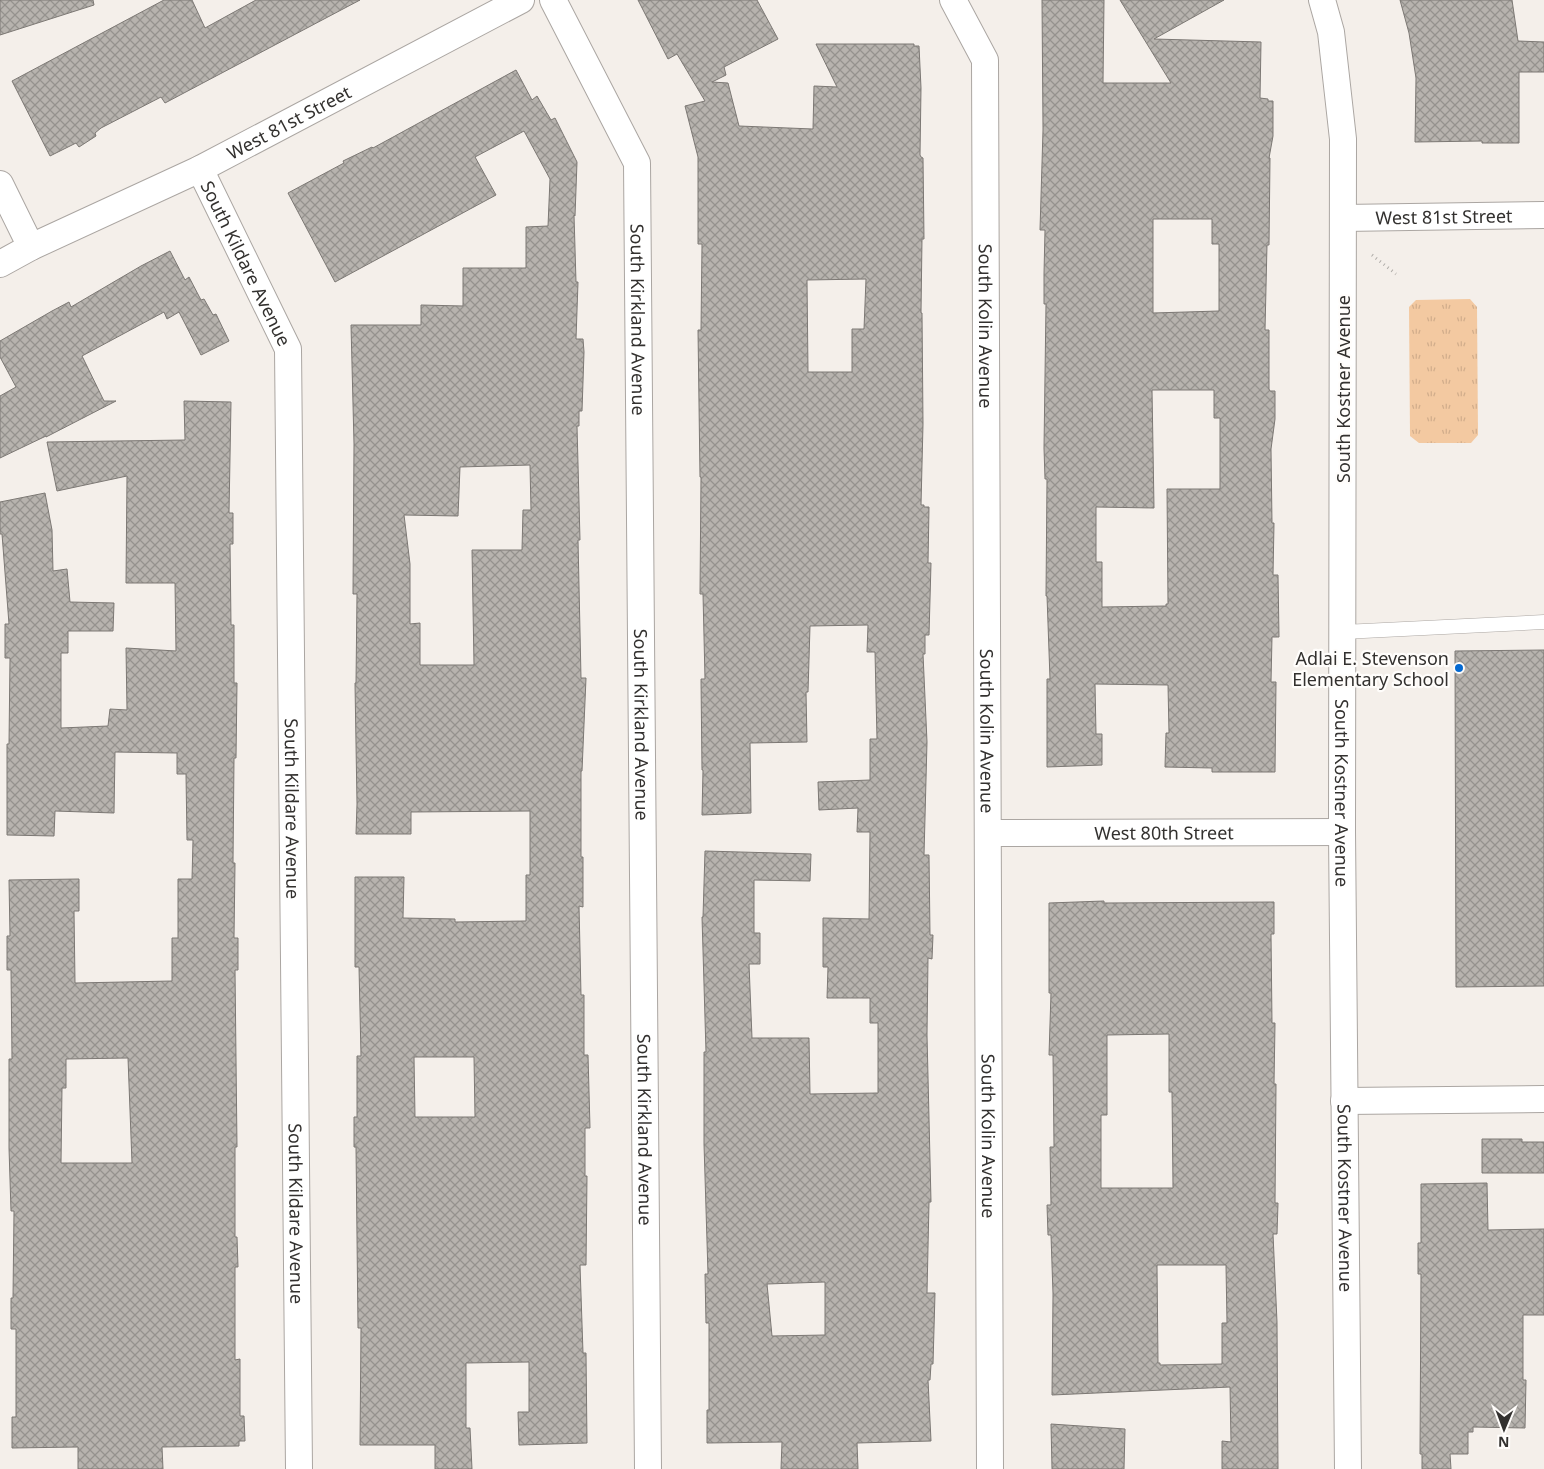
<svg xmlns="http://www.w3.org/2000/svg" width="1544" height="1469" font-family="'Noto Sans',sans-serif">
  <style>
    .grass { fill: url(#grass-tufts) }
    .building { fill: url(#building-cross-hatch); stroke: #7c7874; fill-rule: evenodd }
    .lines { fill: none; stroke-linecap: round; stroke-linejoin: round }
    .lane-casing { stroke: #aba6a2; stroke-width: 15 }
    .street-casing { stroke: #aba6a2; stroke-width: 28 }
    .path { stroke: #afaca8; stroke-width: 3; stroke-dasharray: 1 4; stroke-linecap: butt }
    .lane { stroke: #fff; stroke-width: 14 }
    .street { stroke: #fff; stroke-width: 26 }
    .poi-dot { fill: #0469d1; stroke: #fffdfb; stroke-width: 2 }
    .labels { text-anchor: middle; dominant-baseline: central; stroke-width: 4.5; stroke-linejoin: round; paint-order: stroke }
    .street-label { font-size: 18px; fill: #33312f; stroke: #fffdfb }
    .poi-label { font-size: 18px; fill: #33312f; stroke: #fffdfb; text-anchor: end }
  </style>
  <defs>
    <pattern id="grass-tufts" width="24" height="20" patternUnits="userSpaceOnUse" patternTransform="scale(1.25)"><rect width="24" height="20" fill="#f3c9a1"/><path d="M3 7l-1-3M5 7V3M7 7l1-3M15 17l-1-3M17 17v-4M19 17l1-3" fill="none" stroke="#d1ad8b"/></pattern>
    <pattern id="building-cross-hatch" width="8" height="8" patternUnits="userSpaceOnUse" patternTransform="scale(1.25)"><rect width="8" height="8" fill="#b7b3ae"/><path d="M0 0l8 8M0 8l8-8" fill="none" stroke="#95928e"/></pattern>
  </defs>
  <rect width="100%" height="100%" fill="#f4efea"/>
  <path class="grass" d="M 1470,299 L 1477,307 L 1478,435 L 1471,443 L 1419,443 L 1410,436 L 1409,307 L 1416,300 Z"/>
  <g class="building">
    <path d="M 0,0 L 93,0 L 94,5 L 0,35 Z"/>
    <path d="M 164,0 L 192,0 L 205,28 L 256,0 L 360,0 L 165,103 L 161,97 L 101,128 L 95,133 L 96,136 L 79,147 L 76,143 L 50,156 L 12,81 Z"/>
    <path d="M 638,0 L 757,0 L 778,39 L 724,67 L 726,75 L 712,82 L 728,83 L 739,126 L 813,129 L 814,86 L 837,87 L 816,44 L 914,44 L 914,46 L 919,46 L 921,88 L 920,155 L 921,157 L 923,158 L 924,239 L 922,239 L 921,313 L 922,313 L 923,424 L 921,505 L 924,505 L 924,507 L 929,507 L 928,563 L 931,563 L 929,635 L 925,635 L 925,654 L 923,654 L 927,742 L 924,855 L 929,855 L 930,935 L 933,935 L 932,959 L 928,958 L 927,1035 L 931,1202 L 929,1202 L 927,1293 L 935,1293 L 933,1364 L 931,1364 L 930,1380 L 928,1380 L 931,1441 L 857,1443 L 858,1469 L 781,1469 L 782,1442 L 707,1443 L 707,1410 L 709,1410 L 709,1323 L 706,1323 L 705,1274 L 708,1274 L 704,1144 L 704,1052 L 706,1052 L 702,917 L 703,917 L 705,851 L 811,854 L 810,881 L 754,880 L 754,933 L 760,933 L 760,964 L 749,964 L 752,1038 L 809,1038 L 810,1094 L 878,1093 L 878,1023 L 870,1023 L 870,998 L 827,998 L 828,967 L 823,967 L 823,918 L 869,919 L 870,832 L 857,832 L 858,808 L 819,810 L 818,782 L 870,780 L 870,739 L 877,739 L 875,652 L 867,652 L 868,625 L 810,626 L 808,692 L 806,692 L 807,742 L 750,743 L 751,813 L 702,815 L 703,770 L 702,770 L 701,679 L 705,679 L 703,594 L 700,594 L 701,477 L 700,477 L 698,330 L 701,330 L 702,244 L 698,244 L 698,157 L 685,106 L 705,101 L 677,54 L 668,59 ZM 866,279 L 864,329 L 852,329 L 852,372 L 808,372 L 807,280 ZM 825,1282 L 825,1335 L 772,1336 L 767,1284 Z"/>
    <path d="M 1042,0 L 1104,0 L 1103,83 L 1171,83 L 1120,0 L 1224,0 L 1154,39 L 1261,42 L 1260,98 L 1268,99 L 1268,101 L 1273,101 L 1273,136 L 1269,158 L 1270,158 L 1269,245 L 1267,245 L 1265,330 L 1269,330 L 1269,389 L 1270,391 L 1275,391 L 1275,419 L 1271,449 L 1272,523 L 1274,523 L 1273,575 L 1278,575 L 1279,637 L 1272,637 L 1271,682 L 1276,682 L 1275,772 L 1212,772 L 1212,768 L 1165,767 L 1166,733 L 1169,733 L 1168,685 L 1095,684 L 1096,734 L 1102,734 L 1102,765 L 1047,767 L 1047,679 L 1050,679 L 1047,596 L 1046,596 L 1047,479 L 1045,479 L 1044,448 L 1046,304 L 1044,304 L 1044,274 L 1045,230 L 1040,230 L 1043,130 ZM 1153,219 L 1212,219 L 1212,244 L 1219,244 L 1219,311 L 1153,313 ZM 1152,390 L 1214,390 L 1214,418 L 1220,418 L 1220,489 L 1167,489 L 1168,604 L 1166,604 L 1166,606 L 1102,607 L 1102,562 L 1096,562 L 1096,507 L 1154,508 Z"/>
    <path d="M 1400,0 L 1512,0 L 1518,41 L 1544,42 L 1544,72 L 1519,72 L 1519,143 L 1482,143 L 1482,141 L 1415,142 L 1416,78 L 1409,33 Z"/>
    <path d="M 516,70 L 532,100 L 537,96 L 551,120 L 555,118 L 577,162 L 575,216 L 574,215 L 576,282 L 578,282 L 576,339 L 583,339 L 584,352 L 582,411 L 579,411 L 579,426 L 577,426 L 580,540 L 578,540 L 581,678 L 586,678 L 582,771 L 581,771 L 581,857 L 583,857 L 583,907 L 579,906 L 581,995 L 584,995 L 584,1055 L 588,1055 L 590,1128 L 585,1128 L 585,1176 L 587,1176 L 586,1265 L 580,1265 L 583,1353 L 586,1353 L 587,1443 L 519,1445 L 518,1412 L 529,1412 L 529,1362 L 466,1363 L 466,1428 L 470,1428 L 472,1469 L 435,1469 L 435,1445 L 360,1445 L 361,1328 L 358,1328 L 356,1147 L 354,1147 L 354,1117 L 357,1117 L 357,1056 L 361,1056 L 359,967 L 355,967 L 355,877 L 404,877 L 403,918 L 455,919 L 455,922 L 526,921 L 526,875 L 530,875 L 530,811 L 411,812 L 411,834 L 356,834 L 357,804 L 355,683 L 356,683 L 357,594 L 353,594 L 354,444 L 351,325 L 421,325 L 421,305 L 463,306 L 463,268 L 526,268 L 526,227 L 548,226 L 550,179 L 524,131 L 475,157 L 496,195 L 335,282 L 288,193 L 344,163 L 343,161 L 372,147 L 373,148 ZM 530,465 L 531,510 L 523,510 L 522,550 L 472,550 L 474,665 L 420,665 L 420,623 L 410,624 L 410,564 L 404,515 L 458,516 L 460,467 ZM 414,1057 L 474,1057 L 475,1117 L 415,1117 Z"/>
    <path d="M 170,251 L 185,280 L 189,277 L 201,300 L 204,299 L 213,315 L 216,314 L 229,341 L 201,355 L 179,312 L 167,319 L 164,312 L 82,356 L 104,401 L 116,401 L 46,437 L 46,436 L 0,458 L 0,396 L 16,387 L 0,357 L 0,341 L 52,311 L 69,302 L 71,307 L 141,266 Z"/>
    <path d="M 184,401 L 231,402 L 229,513 L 233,513 L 233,544 L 230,544 L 231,625 L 234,625 L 234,683 L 237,683 L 236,758 L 234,758 L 233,863 L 235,863 L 234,938 L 238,938 L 238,970 L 235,970 L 237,1147 L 235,1147 L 235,1237 L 237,1237 L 238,1267 L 235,1267 L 235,1360 L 240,1359 L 240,1416 L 244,1416 L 245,1441 L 239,1441 L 239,1446 L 162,1447 L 163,1469 L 78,1469 L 78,1447 L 12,1448 L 12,1417 L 16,1417 L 16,1329 L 11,1329 L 11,1298 L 13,1298 L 14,1211 L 11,1211 L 9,1148 L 9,1059 L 12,1059 L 11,970 L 7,970 L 7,936 L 10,936 L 9,880 L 79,879 L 79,911 L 74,911 L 75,983 L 172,981 L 172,938 L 178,938 L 178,879 L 192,879 L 193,840 L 187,840 L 186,774 L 177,774 L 177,753 L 115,752 L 114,813 L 55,811 L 54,836 L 7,835 L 7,744 L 9,744 L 10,658 L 5,658 L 5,624 L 9,624 L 2,534 L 0,534 L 0,502 L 45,493 L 52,530 L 53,571 L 67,569 L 70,602 L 114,603 L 113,631 L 68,631 L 68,653 L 61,653 L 61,728 L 108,726 L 110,709 L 127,710 L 126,648 L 176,651 L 175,583 L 126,583 L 127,476 L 57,491 L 47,442 L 185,440 ZM 128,1058 L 132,1163 L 61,1163 L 62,1088 L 66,1088 L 66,1059 Z"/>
    <path d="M 1544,650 L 1544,986 L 1456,987 L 1455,651 Z"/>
    <path d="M 1104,901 L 1104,903 L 1274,902 L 1274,934 L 1271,934 L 1272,1023 L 1275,1023 L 1274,1084 L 1276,1084 L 1275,1203 L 1278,1203 L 1277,1234 L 1273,1234 L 1277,1322 L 1278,1469 L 1222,1469 L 1222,1441 L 1231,1442 L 1230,1387 L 1052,1395 L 1053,1294 L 1051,1235 L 1048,1235 L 1047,1205 L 1051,1205 L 1050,1147 L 1054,1147 L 1053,1055 L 1049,1055 L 1051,993 L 1049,993 L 1049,903 ZM 1169,1034 L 1169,1092 L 1172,1092 L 1173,1188 L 1101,1188 L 1101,1115 L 1107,1115 L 1107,1035 ZM 1157,1265 L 1226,1265 L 1227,1323 L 1222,1323 L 1222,1364 L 1160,1365 L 1160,1363 L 1158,1363 Z"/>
    <path d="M 1482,1139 L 1522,1139 L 1522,1142 L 1544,1142 L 1544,1173 L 1482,1173 Z"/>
    <path d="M 1487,1183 L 1488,1230 L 1544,1229 L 1544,1315 L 1523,1315 L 1523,1380 L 1526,1380 L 1525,1428 L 1473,1427 L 1473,1432 L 1468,1432 L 1468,1454 L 1450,1454 L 1451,1469 L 1422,1469 L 1422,1454 L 1420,1454 L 1421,1274 L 1418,1274 L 1418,1243 L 1421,1243 L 1421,1184 Z"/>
    <path d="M 1051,1424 L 1125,1429 L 1124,1469 L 1052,1469 Z"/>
  </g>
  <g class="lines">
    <defs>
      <path id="lane" d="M 1343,632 L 1544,622"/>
      <g id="street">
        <path id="s1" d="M 553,0 L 637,163 L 648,1469"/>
        <path id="s2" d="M 953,0 L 985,60 L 990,1469"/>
        <path id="s3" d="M 1322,0 L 1331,32 L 1343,139 L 1342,832 L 1348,1469"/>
        <path id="s4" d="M 200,169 L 288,349 L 299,1469"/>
        <path d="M 0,184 L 31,247"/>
        <path id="s5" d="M 1343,218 L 1544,215"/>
        <path id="s6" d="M 0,264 L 31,247 L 200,169 L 521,0"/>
        <path id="s7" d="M 988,833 L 1342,832"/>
        <path d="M 1344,1101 L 1544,1099"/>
      </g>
    </defs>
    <use href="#lane" class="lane-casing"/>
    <use href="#street" class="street-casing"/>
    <path class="path" d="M 1372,255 L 1396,274"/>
    <use href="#lane" class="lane"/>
    <use href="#street" class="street"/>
  </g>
  <circle class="poi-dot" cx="1459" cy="668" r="5"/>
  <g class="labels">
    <g class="street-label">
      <text stroke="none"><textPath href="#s6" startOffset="322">West 81st Street</textPath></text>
      <text stroke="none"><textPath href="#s5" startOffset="101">West 81st Street</textPath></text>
      <text stroke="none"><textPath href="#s4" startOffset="105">South Kildare Avenue</textPath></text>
      <text stroke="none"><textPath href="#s1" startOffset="340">South Kirkland Avenue</textPath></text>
      <text stroke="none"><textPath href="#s2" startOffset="334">South Kolin Avenue</textPath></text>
      <text transform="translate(1343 389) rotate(-90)">South Kostner Avenue</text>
      <text stroke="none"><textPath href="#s1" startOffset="745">South Kirkland Avenue</textPath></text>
      <text stroke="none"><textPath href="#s2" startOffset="739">South Kolin Avenue</textPath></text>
      <text stroke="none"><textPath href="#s3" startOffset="795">South Kostner Avenue</textPath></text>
      <text stroke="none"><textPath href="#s4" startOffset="660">South Kildare Avenue</textPath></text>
      <text stroke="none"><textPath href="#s7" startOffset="176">West 80th Street</textPath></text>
      <text stroke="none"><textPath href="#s1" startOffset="1150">South Kirkland Avenue</textPath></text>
      <text stroke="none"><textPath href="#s2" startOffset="1144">South Kolin Avenue</textPath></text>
      <text stroke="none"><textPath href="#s3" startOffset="1200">South Kostner Avenue</textPath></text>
      <text stroke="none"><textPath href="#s4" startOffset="1065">South Kildare Avenue</textPath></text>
    </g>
    <g class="poi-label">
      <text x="1449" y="658">Adlai E. Stevenson<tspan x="1449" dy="21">Elementary School</tspan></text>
    </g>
  </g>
  <g transform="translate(1504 1429) rotate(181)" stroke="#fffdfb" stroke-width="4" paint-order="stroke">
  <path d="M0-4L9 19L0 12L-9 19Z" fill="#33312f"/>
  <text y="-8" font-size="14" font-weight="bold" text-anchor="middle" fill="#33312f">N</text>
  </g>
</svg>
